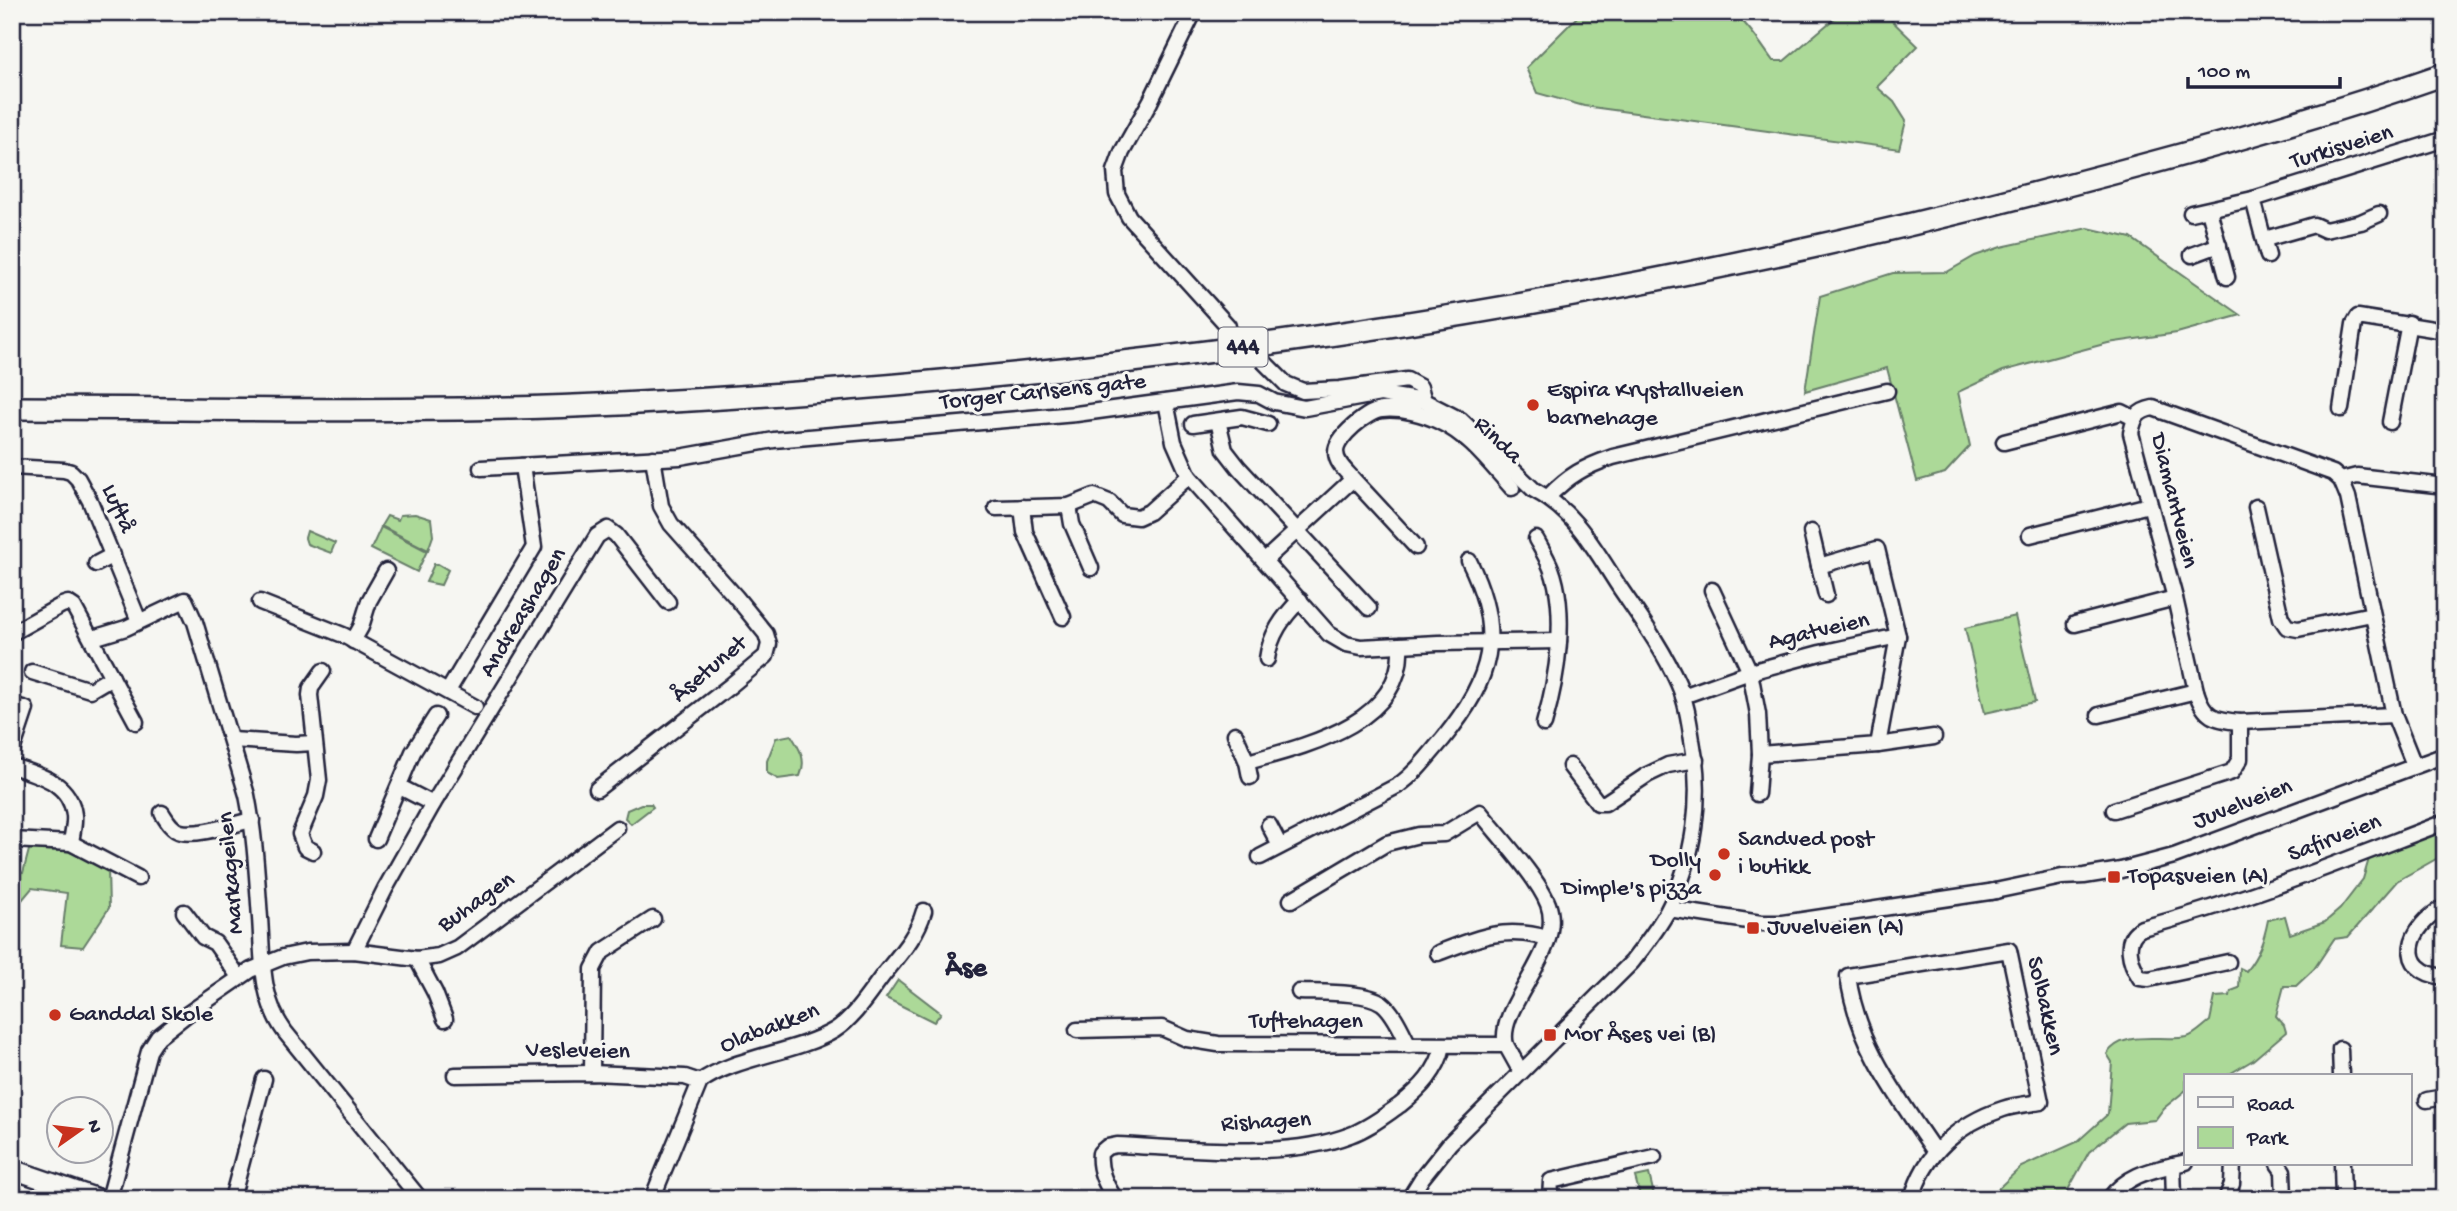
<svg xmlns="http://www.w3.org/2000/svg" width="2457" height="1211" font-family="'Gochi Hand',sans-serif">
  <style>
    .green { fill: #acd998; stroke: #677e6a; stroke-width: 2 }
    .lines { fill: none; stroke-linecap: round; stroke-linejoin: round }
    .minor-tunnel { stroke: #cccccd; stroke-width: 14; stroke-dasharray: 14 7; stroke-linecap: butt }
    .minor-casing { stroke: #22223b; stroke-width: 19 }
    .major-casing { stroke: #22223b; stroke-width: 23 }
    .highway-casing { stroke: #22223b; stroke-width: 26 }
    .minor { stroke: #f6f6f2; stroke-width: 14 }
    .major { stroke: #f6f6f2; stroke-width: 18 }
    .highway { stroke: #f6f6f2; stroke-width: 21 }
    .poi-dot { fill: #c8321e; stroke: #f6f6f2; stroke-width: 2.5 }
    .labels { text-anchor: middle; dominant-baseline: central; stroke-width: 6; stroke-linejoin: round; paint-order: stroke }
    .shield { fill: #f6f6f2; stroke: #626272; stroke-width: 2 }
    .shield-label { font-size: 23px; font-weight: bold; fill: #22223b }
    .street-label { font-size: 24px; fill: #22223b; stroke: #f6f6f2 }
    .poi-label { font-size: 24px; fill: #22223b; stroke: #f6f6f2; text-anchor: start }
    .quarter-label { font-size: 28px; font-weight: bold; fill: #22223b; stroke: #f6f6f2 }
  </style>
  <rect width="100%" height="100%" fill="#f6f6f2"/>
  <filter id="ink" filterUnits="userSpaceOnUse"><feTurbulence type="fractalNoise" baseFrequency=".0143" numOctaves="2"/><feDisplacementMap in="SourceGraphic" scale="14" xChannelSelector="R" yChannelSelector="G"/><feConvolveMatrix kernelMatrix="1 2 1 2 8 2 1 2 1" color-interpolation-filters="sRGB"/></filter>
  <g filter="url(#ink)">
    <g class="green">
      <path d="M 1582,12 L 1652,12 L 1654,20 C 1671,18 1716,8 1730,12 C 1744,17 1764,49 1773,61 L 1784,61 L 1842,12 L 1883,12 L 1918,46 L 1877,87 L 1894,102 L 1906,121 L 1899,149 L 1584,106 L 1537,93 L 1526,68 Z"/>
      <path d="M 2088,228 L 2131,238 L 2241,315 L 2177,333 L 2108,343 L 2003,371 L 1958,392 L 1970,446 L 1945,473 L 1917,481 L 1887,368 L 1805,391 L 1820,296 L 1893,273 L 1947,272 L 1975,256 L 2001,247 Z"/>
      <path d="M 415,514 L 431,519 L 433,536 L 428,550 L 381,526 L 387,516 L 398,520 L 400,515 Z"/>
      <path d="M 381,527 L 427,551 L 417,572 L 371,549 Z"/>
      <path d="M 307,531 L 335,543 L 331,553 L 307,544 L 305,538 Z"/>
      <path d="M 434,564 L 438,564 L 448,570 L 441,585 L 426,582 Z"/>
      <path d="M 2015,616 L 2035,702 L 1985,713 L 1965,628 Z"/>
      <path d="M 791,735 C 800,749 807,760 800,776 L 778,779 L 767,773 L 767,761 L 776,738 Z"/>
      <path d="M 641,804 L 651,804 L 653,807 L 631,824 L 625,818 L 627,810 Z"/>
      <path d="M 2445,823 L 2445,854 L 2397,881 L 2348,937 L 2334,939 L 2314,969 L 2296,986 L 2284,986 L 2276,1016 L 2284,1025 L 2286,1032 L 2253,1060 L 2226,1076 L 2186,1076 L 2186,1090 L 2164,1108 L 2155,1120 L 2125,1123 L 2089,1152 L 2063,1199 L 1987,1199 L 2021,1167 L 2077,1142 L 2108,1114 L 2112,1062 L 2107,1054 C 2123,1029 2162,1042 2187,1037 C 2195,1035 2203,1026 2210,1021 L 2215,997 L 2230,996 L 2231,991 L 2239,988 L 2240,968 L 2246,971 C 2259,955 2264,940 2268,920 L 2285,916 L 2290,934 L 2325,922 L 2340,909 L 2363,879 L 2371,852 Z"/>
      <path d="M 30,846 C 64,848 78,853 108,869 L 109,908 L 83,947 L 61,945 L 67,893 L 32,888 L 12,912 L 12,870 L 23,873 Z"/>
      <path d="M 898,980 L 941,1013 L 934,1022 L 886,998 Z"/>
      <path d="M 1649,1174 L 1655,1199 L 1641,1199 L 1635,1177 Z"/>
    </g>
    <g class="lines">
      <path class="minor-tunnel" d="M 1228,326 L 1265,363"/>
      <defs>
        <g id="minor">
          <path d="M 1194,12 L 1150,102 L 1122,152 L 1115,171 L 1117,194 L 1129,217 L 1228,326"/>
          <path d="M 2253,199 L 2268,256"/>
          <path d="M 2209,210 L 2227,277"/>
          <path d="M 2191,213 L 2253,199 L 2445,139"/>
          <path d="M 2265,239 L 2314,225 L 2325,230 L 2361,222 L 2379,214"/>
          <path d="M 2192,255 L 2219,245"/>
          <path d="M 1265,363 L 1286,384 L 1303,391 L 1340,389 L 1407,380 L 1420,387 L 1424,401"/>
          <path d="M 1166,402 L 1174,442 L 1189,476 L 1329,634 L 1346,644 L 1361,647 L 1438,643 L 1559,641"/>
          <path d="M 2341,409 L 2354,324 L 2358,317 L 2445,331"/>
          <path d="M 1218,421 L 1225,450 L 1239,468 L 1369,608"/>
          <path d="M 2390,422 L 2409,323"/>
          <path d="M 1193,424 L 1242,417 L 1268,424"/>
          <path d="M 2004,442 L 2122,412 L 2134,418"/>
          <path d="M 12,467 L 64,470 L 71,472 L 78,479 L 90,501 L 139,621"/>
          <path d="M 481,468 L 680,457 L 774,440 L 1076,414 L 1238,392 L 1259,394 L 1274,402 L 1305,408 L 1380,394 L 1424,401 L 1461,420 L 1534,490 C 1576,512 1595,550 1620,588 C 1641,619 1663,649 1678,683 C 1686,701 1689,720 1692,740 C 1703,797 1695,858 1668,910 C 1658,929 1645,945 1632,962 L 1450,1143 L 1422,1178 L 1409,1199"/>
          <path d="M 1353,479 L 1416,547"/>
          <path d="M 2341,480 L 2348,497 L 2394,715 L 2414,765"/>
          <path d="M 1548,497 C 1569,475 1584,467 1613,457 L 1887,391"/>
          <path d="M 1069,506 L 1072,524 L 1091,568"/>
          <path d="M 1022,507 L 1025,532 L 1063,617"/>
          <path d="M 2256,507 L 2281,618 L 2287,627 L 2298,629 L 2372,614"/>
          <path d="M 996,508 L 1069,506 L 1094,496 L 1109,502 L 1122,515 L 1138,517 L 1149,512 L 1189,476"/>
          <path d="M 1811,532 L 1826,595"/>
          <path d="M 2030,535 L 2149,505"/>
          <path d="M 1536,539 C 1541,548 1547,558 1551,568 C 1568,613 1557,679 1544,724"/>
          <path d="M 1265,560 L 1353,479 C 1346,471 1336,463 1336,452 C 1336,437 1368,411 1382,410 C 1401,408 1424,414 1440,422 C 1469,435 1491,465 1512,488"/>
          <path d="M 96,564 L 113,555"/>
          <path d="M 1712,590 L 1750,672 L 1758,714 L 1760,754 L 1878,745 L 1898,636 L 1877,549 L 1819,566"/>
          <path d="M 260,602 L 343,635 L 475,707"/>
          <path d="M 2075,624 L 2175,598"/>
          <path d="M 12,633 L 62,605 L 68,603 L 74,607 L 136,722"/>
          <path d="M 93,638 L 126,628 L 185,600 L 195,622 L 247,795 C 255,835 257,877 260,918 C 263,959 260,998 285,1032 L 420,1199"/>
          <path d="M 353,641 L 361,627 L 369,601 L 386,571"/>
          <path d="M 1267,659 C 1270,635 1283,617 1300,600"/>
          <path d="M 32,672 L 90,690 L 112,677"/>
          <path d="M 448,691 L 534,547 L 522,466"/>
          <path d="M 2196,691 L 2175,598 L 2131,433 C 2134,418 2137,411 2153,408 L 2333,473 L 2341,480 L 2357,476 L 2445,486"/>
          <path d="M 1683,696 L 1750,672 L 1820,653 L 1898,636"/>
          <path d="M 12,705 L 26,709 L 12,751"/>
          <path d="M 2099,715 L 2196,691 C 2204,717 2214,720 2240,722 L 2394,715"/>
          <path d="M 1235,734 L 1247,762 C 1306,746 1405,723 1400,645"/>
          <path d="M 232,740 L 296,744 L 314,743"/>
          <path d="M 1878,745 L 1934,737"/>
          <path d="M 1247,762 L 1250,777"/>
          <path d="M 12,766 C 39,775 70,782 74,815 C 75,824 72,834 71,843"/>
          <path d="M 1570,766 L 1598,803 L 1605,803 L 1647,775 L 1668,765 L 1696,760"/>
          <path d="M 400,787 L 433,804"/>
          <path d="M 597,789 L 730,686 L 766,656 L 769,644 L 766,634 L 736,597 L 671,524 L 661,506 L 653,458"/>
          <path d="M 1757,794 L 1760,754"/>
          <path d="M 2114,810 L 2232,772 L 2240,759 L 2240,722"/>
          <path d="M 162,813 C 167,821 172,830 181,832 C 199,836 233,824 252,820"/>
          <path d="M 1269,825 L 1280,846"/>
          <path d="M 376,839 L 413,752 L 436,716"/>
          <path d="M 12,840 L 71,843 L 138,878"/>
          <path d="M 313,851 L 305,847 L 300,834 L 316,796 L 319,780 L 310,695 L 311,688 L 323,671"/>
          <path d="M 1260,857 L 1399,785 C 1417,772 1428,756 1443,739 C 1492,679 1505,633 1469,561"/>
          <path d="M 1990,892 L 2062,877 L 2084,876 L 2121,870 L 2174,856 L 2445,755"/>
          <path d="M 1291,900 L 1387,843 L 1419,835 L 1444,834 L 1480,812 C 1498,835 1538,878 1548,904 C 1566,951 1495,1007 1506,1045"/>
          <path d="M 2445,907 C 2408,925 2393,972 2445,977"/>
          <path d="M 1669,909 L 1761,923 L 1783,923 L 1996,891"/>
          <path d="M 184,912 L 203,937 L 215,943 L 239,977"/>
          <path d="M 354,951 L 385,889 L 433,804 L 597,536 L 608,529 L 616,535 L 668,602"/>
          <path d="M 1438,953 C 1479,937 1504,926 1547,938"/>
          <path d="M 417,959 L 435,993 L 445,1019"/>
          <path d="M 2228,962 L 2149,979 L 2140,978 C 2130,963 2122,938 2142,928 C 2245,901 2345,860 2445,822"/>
          <path d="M 1299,992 C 1320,993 1365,991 1382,1003 C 1394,1012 1402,1032 1409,1045"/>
          <path d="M 1077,1030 L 1162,1028 L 1187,1039 L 1218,1044 L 1506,1045 L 1521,1072"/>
          <path d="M 2340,1049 L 2341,1076"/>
          <path d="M 592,1073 L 593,969 L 602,952 L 653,919"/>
          <path d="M 455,1075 L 592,1073 L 685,1077 L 700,1082"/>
          <path d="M 2427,1100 L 2445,1097"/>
          <path d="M 2278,1164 L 2283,1171 L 2284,1199"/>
          <path d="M 2342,1164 L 2343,1199"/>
          <path d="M 2173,1165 L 2174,1199"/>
          <path d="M 109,1199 L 149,1051 L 158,1037 L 186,1015 L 251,970 L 283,957 L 307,952 L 354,951 L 417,959 L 439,956 L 457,948 L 617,828"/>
          <path d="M 232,1199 L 264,1079"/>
          <path d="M 652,1199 L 700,1082 C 733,1057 797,1053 835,1030 C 855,1017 870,992 884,974 C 900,954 917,936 924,911"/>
          <path d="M 1115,1199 C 1106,1185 1098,1170 1100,1153 L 1107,1147 L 1117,1145 C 1187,1148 1285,1160 1350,1135 C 1369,1128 1384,1116 1400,1105 C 1420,1089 1438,1071 1443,1046"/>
          <path d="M 1550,1199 L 1551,1181 L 1654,1157"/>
          <path d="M 1912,1199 C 1924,1153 1960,1123 2003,1109 C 2015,1105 2029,1104 2041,1102 L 2009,950 L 1848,976 C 1857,1044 1898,1097 1935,1152"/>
          <path d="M 2109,1199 C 2129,1172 2155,1170 2186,1162"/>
          <path d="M 2226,1199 L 2232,1184 L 2233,1164"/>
        </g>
        <path id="major" d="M 12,1169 L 99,1199"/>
        <path id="highway" d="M 12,408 C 215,408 418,414 620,404 C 1103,379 1584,312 2052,189 C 2184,155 2316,119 2445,74"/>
      </defs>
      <use href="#minor" class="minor-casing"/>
      <use href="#major" class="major-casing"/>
      <use href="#highway" class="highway-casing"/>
      <use href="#minor" class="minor"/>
      <use href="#major" class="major"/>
      <use href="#highway" class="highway"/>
    </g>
  </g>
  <g class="poi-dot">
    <circle cx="1533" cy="405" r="7"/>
    <circle cx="1724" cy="854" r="7"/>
    <circle cx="1715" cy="875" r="7"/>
    <rect x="2107" y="870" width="14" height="14" rx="3.5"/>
    <rect x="1746" y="921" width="14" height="14" rx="3.5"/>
    <circle cx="55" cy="1015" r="7"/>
    <rect x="1543" y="1028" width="14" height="14" rx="3.5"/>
  </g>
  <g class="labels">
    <rect class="shield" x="1218.5" y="327.5" width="49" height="39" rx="5"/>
    <g class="shield-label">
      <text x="1243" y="347">444</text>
    </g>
    <g class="street-label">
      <text transform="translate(2342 148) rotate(-17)">Turkisveien</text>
      <text transform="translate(1043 393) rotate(-6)">Torger Carlsens gate</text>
      <text transform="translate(1497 441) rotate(44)">Rinda</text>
      <text transform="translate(2173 501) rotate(76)">Diamantveien</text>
      <text transform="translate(117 509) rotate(66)">Luftå</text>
      <text transform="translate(524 613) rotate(-59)">Andreashagen</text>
      <text transform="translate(1819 632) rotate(-13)">Agatveien</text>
      <text transform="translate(710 670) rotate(-40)">Åsetunet</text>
      <text transform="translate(2243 805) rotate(-21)">Juvelveien</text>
      <text transform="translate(2335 839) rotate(-21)">Safirveien</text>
      <text transform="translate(232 873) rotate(-95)">Markageilen</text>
      <text transform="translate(477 903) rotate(-35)">Buhagen</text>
      <text transform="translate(2044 1006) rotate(77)">Solbakken</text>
      <text x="1306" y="1022">Tuftehagen</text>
      <text transform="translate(770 1029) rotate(-21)">Olabakken</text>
      <text transform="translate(578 1052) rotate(1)">Vesleveien</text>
      <text transform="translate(1266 1123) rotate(-3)">Rishagen</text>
    </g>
    <g class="poi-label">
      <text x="1547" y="391">Espira Krystallveien<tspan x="1547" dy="28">barnehage</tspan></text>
      <text x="1738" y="840">Sandved post<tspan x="1738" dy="28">i butikk</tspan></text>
      <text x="1701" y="861" text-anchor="end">Dolly<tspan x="1701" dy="28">Dimple's pizza</tspan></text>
      <text x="2128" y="877">Topasveien (A)</text>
      <text x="1767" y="928">Juvelveien (A)</text>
      <text x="69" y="1015">Ganddal Skole</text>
      <text x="1564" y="1035">Mor Åses vei (B)</text>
    </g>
    <g class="quarter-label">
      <text x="966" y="969">Åse</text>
    </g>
  </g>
  <rect width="2457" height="1211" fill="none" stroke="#f6f6f2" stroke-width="42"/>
  <rect x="21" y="21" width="2415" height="1169" fill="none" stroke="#22223b" stroke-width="2.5" filter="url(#ink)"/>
  <rect x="2184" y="1074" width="228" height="91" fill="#f6f6f2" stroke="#a1a1a9" stroke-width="2"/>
  <rect x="2198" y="1097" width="35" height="10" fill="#f6f6f2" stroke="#a1a1a9" stroke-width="2"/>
  <text x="2247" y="1110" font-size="21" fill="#22223b">Road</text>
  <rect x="2198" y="1127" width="35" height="21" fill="#acd998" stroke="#a1a1a9" stroke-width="2"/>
  <text x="2247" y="1144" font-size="21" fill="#22223b">Park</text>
  <g transform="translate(80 1130) rotate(76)"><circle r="33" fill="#f6f6f2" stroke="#a1a1a9" stroke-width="2"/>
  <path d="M0-5L12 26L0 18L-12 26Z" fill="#c8321e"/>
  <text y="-10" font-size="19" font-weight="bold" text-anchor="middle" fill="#22223b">N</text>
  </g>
  <path d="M2188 77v10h152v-10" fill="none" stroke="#22223b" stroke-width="3.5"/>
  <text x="2198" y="77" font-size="21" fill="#22223b" stroke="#f6f6f2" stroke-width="5" paint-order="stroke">100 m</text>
</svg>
